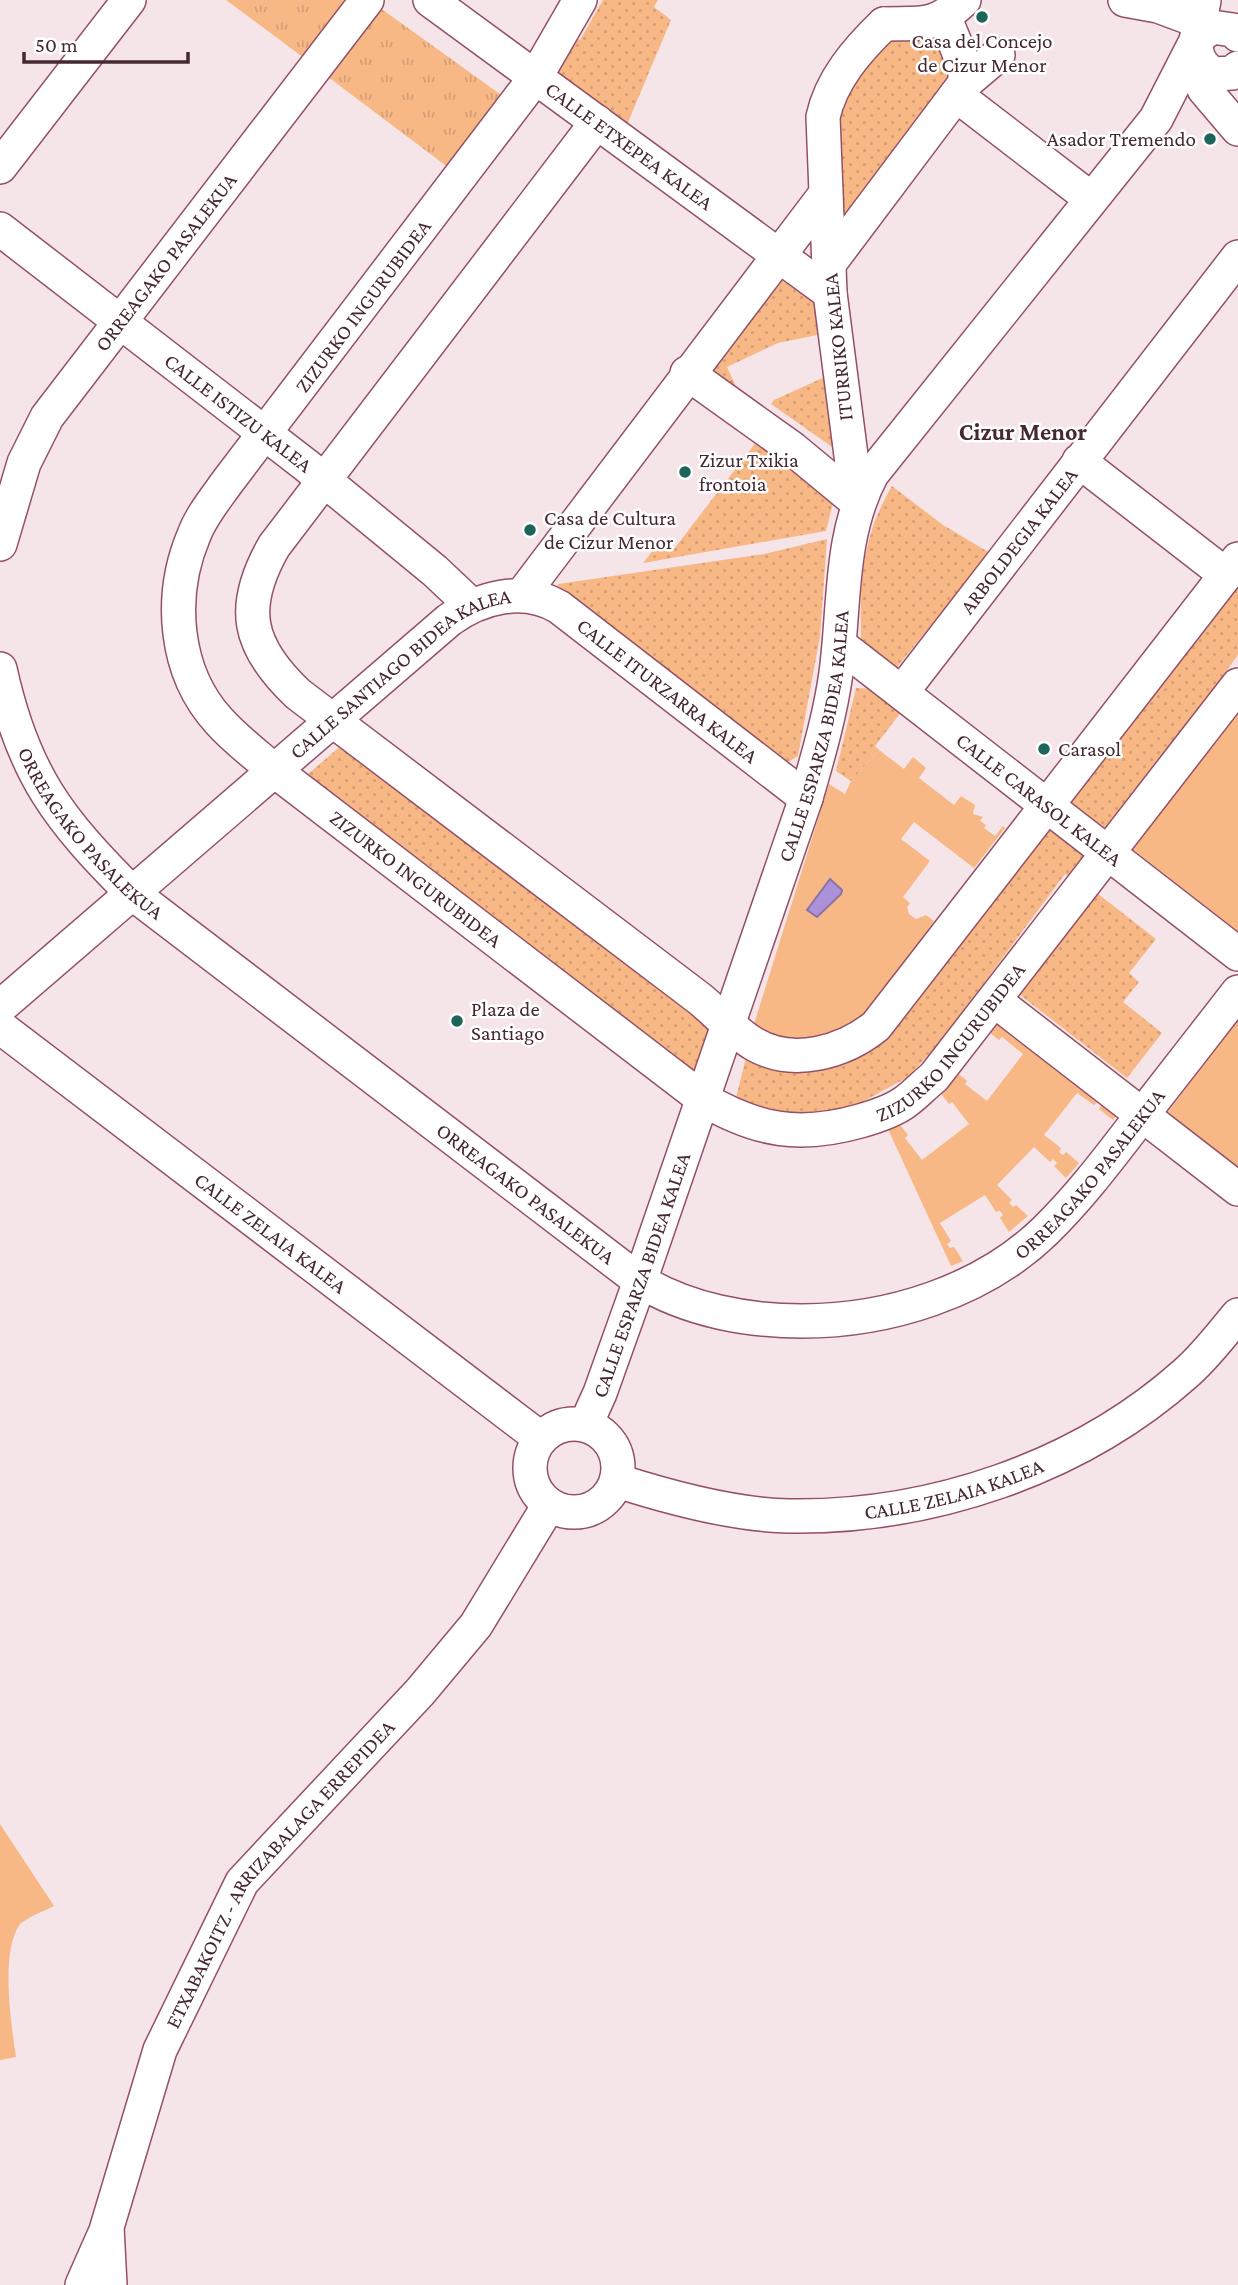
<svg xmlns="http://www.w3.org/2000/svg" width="1238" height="2285" font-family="'Crimson Pro',serif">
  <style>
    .grass { fill: url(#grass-tufts) }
    .park { fill: url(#park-dots) }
    .garden { fill: #f7b886 }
    .water { fill: #aa91d8; stroke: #8c72a6; stroke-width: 2 }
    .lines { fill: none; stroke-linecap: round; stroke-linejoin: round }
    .minor-casing { stroke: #945067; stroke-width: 36 }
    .minor { stroke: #fff; stroke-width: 33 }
    .poi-dot { fill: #1e6559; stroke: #fff; stroke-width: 2.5 }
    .labels { text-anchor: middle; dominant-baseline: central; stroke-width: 5; stroke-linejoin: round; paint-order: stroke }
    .poi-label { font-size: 21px; fill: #462832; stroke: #fff; text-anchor: start }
    .street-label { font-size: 21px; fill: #462832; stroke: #fff }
    .quarter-label { font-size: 24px; font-weight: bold; fill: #462832; stroke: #fff }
  </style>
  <defs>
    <pattern id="grass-tufts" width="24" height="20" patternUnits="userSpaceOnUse" patternTransform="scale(1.75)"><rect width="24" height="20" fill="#f7b886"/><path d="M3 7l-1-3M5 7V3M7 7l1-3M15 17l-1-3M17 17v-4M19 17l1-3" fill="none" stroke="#d59e74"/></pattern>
    <pattern id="park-dots" width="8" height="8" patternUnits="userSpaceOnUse" patternTransform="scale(1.75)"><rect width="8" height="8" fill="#f7b886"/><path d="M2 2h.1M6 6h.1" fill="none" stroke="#d59e74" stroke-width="1.8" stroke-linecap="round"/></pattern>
  </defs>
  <rect width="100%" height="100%" fill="#f5e5e9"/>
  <g class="grass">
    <path d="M 226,0 L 354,0 L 308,61 Z"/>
    <path d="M 376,5 L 504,97 L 449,168 L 324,74 Z"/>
  </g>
  <g class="park">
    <path d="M 603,0 L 658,0 L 654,7 L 671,20 L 626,127 L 552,80 L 570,38 L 580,40 Z"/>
    <path d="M 921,34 L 939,42 L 954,83 L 843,236 L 830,136 L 854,70 L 894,36 Z"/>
    <path d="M 777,277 L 820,307 L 822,334 L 778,343 L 727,367 L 740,395 L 706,370 Z"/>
    <path d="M 827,376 L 835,449 L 771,404 L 774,400 Z"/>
    <path d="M 757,441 L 833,503 L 826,531 L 643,563 L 661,540 L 674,549 Z"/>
    <path d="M 892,486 L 943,525 L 990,553 L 897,667 L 861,641 C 860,581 861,539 892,486 Z"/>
    <path d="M 827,539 L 820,636 L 798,756 L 785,764 L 557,590 L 558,584 L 764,554 Z"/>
    <path d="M 1238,580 L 1238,655 L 1107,831 L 1070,802 Z"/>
    <path d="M 856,688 L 873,689 L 902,711 L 875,746 L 879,750 L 851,781 L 836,771 Z"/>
    <path d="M 343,744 L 711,1026 L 697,1074 L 679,1072 L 683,1061 L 307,775 Z"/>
    <path d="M 1053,824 L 1094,853 L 1072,879 L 1065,874 L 940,1042 L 908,1077 L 853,1107 L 815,1113 L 778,1113 L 735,1102 L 746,1057 C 811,1075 836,1082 890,1033 Z"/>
    <path d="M 1093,890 L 1156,939 L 1129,973 L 1139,982 L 1123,1002 L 1162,1033 L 1127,1078 L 1015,991 Z"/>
  </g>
  <g class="garden">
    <path d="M 1238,708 L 1238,932 L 1130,847 Z"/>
    <path d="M 879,750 L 904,769 L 913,757 L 926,768 L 919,778 L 954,805 L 961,796 L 975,805 L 973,814 L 983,817 L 980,821 L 986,825 L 984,828 L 995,836 L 1003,826 L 1005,828 L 974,868 L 914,822 L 901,839 L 930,861 L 903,897 L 910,903 L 907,907 L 909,914 L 916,919 L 926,915 L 934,921 C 917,947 898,971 879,994 C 870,1003 864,1015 855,1023 C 827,1047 782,1044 754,1024 L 829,784 L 845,794 L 851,781 Z"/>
    <path d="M 997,1019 L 1119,1111 L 1113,1120 L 1099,1109 L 1101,1106 L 1097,1102 L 1094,1105 L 1077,1093 L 1044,1135 L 1061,1148 L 1059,1152 L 1063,1155 L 1066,1152 L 1079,1163 L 1066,1178 L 1054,1166 L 1057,1163 L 1053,1159 L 1050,1162 L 1034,1147 L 997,1185 L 1012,1200 L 1009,1203 L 1013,1207 L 1016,1205 L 1028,1216 L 1009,1232 L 1000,1218 L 1003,1215 L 1000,1211 L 996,1212 L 985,1195 L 940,1223 L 951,1241 L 947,1244 L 950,1248 L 954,1247 L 963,1261 L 951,1266 L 887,1127 L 898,1122 L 908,1135 L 905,1138 L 922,1160 L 969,1124 L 952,1102 L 949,1104 L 939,1091 L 954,1070 L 967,1081 L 965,1084 L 987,1101 L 1023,1054 L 1002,1037 L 999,1040 L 986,1030 Z"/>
    <path d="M 1238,1019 L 1238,1168 L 1168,1112 Z"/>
    <path d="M 0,1824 L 54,1906 C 44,1911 28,1917 20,1924 C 0,1952 11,2022 16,2057 L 0,2060 Z"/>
  </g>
  <path class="water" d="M 830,879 L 842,890 L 841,894 L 817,917 L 807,910 Z"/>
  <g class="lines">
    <defs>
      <g id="minor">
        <path id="s1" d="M 430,0 L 830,293"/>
        <path id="s2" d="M 580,0 L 535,78 L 228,481 C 216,498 201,516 194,535 C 168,596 174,672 219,721 C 235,739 256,755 275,771 L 703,1099 C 757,1131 800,1138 860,1121 C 874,1117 893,1111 905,1102 C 915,1095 924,1085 934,1077 L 1238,685"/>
        <path d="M 1125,0 L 1158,6 L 1201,22"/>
        <path d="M 1204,0 C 1200,27 1184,58 1214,74 L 1232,73 L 1238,68"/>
        <path d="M 884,24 C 923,23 934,28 964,0"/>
        <path d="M 965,83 L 998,55"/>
        <path d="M 1204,89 L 1238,129"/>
        <path d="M 956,95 L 1090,198"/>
        <path d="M 597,122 L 274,546 C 239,607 247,646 298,694 L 700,999 C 718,1014 734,1032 754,1044 C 793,1067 844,1052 876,1026 L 1238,559"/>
        <path d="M 0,167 L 129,0"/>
        <path id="s3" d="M 0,229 L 307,466 L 435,571 L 471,605"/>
        <path d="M 829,264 L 965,83 L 965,68 L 945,18"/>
        <path d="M 687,373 L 793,449 L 857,502"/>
        <path d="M 1079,461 L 1226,575"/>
        <path d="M 857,502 L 830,293 L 823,117 C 831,80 857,50 884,24"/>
        <path id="s4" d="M 0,544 L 24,463 L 47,417 L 367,0"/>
        <path d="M 522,595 L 824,196"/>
        <path id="s5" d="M 840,645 L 1238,954"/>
        <path id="s6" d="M 0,669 C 23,774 58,819 132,893 L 640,1281 C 688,1310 747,1321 802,1321 C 888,1321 982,1292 1045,1231 C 1082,1195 1112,1154 1143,1114 C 1175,1073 1206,1033 1238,992"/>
        <path id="s7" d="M 902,692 L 1238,257"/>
        <path d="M 994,1000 L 1238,1189"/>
        <path id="s8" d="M 0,1007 L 449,620 C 481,597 523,586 559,607 L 806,798"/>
        <path id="s9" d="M 0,1027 L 540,1438"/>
        <circle cx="574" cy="1468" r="44"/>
        <path id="s10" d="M 586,1424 L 600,1393 L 640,1281 L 806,798 C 818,756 830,716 836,673 C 845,605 839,536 872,474 L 1156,119 L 1198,37 L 1212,27 L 1233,30 L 1238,35"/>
        <path id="s11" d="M 618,1481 C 671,1498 733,1515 789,1516 C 930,1518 1078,1469 1185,1374 C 1205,1357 1221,1335 1238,1315"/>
        <path d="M 82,2285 L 105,2233"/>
        <path id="s12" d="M 110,2285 L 107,2227 L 160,2050 L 242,1882 L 420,1692 L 476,1625 L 549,1505"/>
      </g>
    </defs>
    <use href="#minor" class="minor-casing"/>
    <use href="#minor" class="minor"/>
  </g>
  <g class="poi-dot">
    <circle cx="982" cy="17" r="7"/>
    <circle cx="1210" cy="139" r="7"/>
    <circle cx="685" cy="472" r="7"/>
    <circle cx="530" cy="530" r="7"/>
    <circle cx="1044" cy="749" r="7"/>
    <circle cx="457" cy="1021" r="7"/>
  </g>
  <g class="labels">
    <g class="poi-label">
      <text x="982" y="41" text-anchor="middle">Casa del Concejo<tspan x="982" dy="24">de Cizur Menor</tspan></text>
      <text x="1196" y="139" text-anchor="end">Asador Tremendo</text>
      <text x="699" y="460">Zizur Txikia<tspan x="699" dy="24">frontoia</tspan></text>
      <text x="544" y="518">Casa de Cultura<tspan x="544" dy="24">de Cizur Menor</tspan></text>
      <text x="1058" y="749">Carasol</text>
      <text x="471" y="1009">Plaza de<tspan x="471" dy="24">Santiago</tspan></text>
    </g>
    <g class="street-label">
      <text stroke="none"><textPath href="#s1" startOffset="247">CALLE ETXEPEA KALEA</textPath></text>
      <text stroke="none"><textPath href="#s4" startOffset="331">ORREAGAKO PASALEKUA</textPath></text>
      <text transform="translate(363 306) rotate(-53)">ZIZURKO INGURUBIDEA</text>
      <text transform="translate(838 347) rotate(-96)">ITURRIKO KALEA</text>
      <text stroke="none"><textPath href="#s3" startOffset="301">CALLE ISTIZU KALEA</textPath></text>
      <text stroke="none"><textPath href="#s7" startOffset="191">ARBOLDEGIA KALEA</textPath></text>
      <text stroke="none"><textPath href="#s8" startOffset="523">CALLE SANTIAGO BIDEA KALEA</textPath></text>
      <text stroke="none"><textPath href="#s8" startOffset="847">CALLE ITURZARRA KALEA</textPath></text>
      <text stroke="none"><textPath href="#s10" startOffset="726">CALLE ESPARZA BIDEA KALEA</textPath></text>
      <text stroke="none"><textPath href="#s5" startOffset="252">CALLE CARASOL KALEA</textPath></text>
      <text stroke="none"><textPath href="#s6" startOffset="192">ORREAGAKO PASALEKUA</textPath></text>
      <text stroke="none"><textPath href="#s2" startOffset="1111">ZIZURKO INGURUBIDEA</textPath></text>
      <text stroke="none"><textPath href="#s2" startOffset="1760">ZIZURKO INGURUBIDEA</textPath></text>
      <text stroke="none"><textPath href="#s6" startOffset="1410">ORREAGAKO PASALEKUA</textPath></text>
      <text stroke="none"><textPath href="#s6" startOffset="760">ORREAGAKO PASALEKUA</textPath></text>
      <text stroke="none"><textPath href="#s9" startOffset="340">CALLE ZELAIA KALEA</textPath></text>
      <text stroke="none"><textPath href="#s10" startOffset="159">CALLE ESPARZA BIDEA KALEA</textPath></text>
      <text stroke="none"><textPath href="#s11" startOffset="343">CALLE ZELAIA KALEA</textPath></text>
      <text stroke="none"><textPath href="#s12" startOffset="458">ETXABAKOITZ - ARRIZABALAGA ERREPIDEA</textPath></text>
    </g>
    <g class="quarter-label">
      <text x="1023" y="431">Cizur Menor</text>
    </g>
  </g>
  <path d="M24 52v10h164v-10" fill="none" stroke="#462832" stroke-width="3.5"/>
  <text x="35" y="52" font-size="21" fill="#462832" stroke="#ffffff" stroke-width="5" paint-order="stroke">50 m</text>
</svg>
